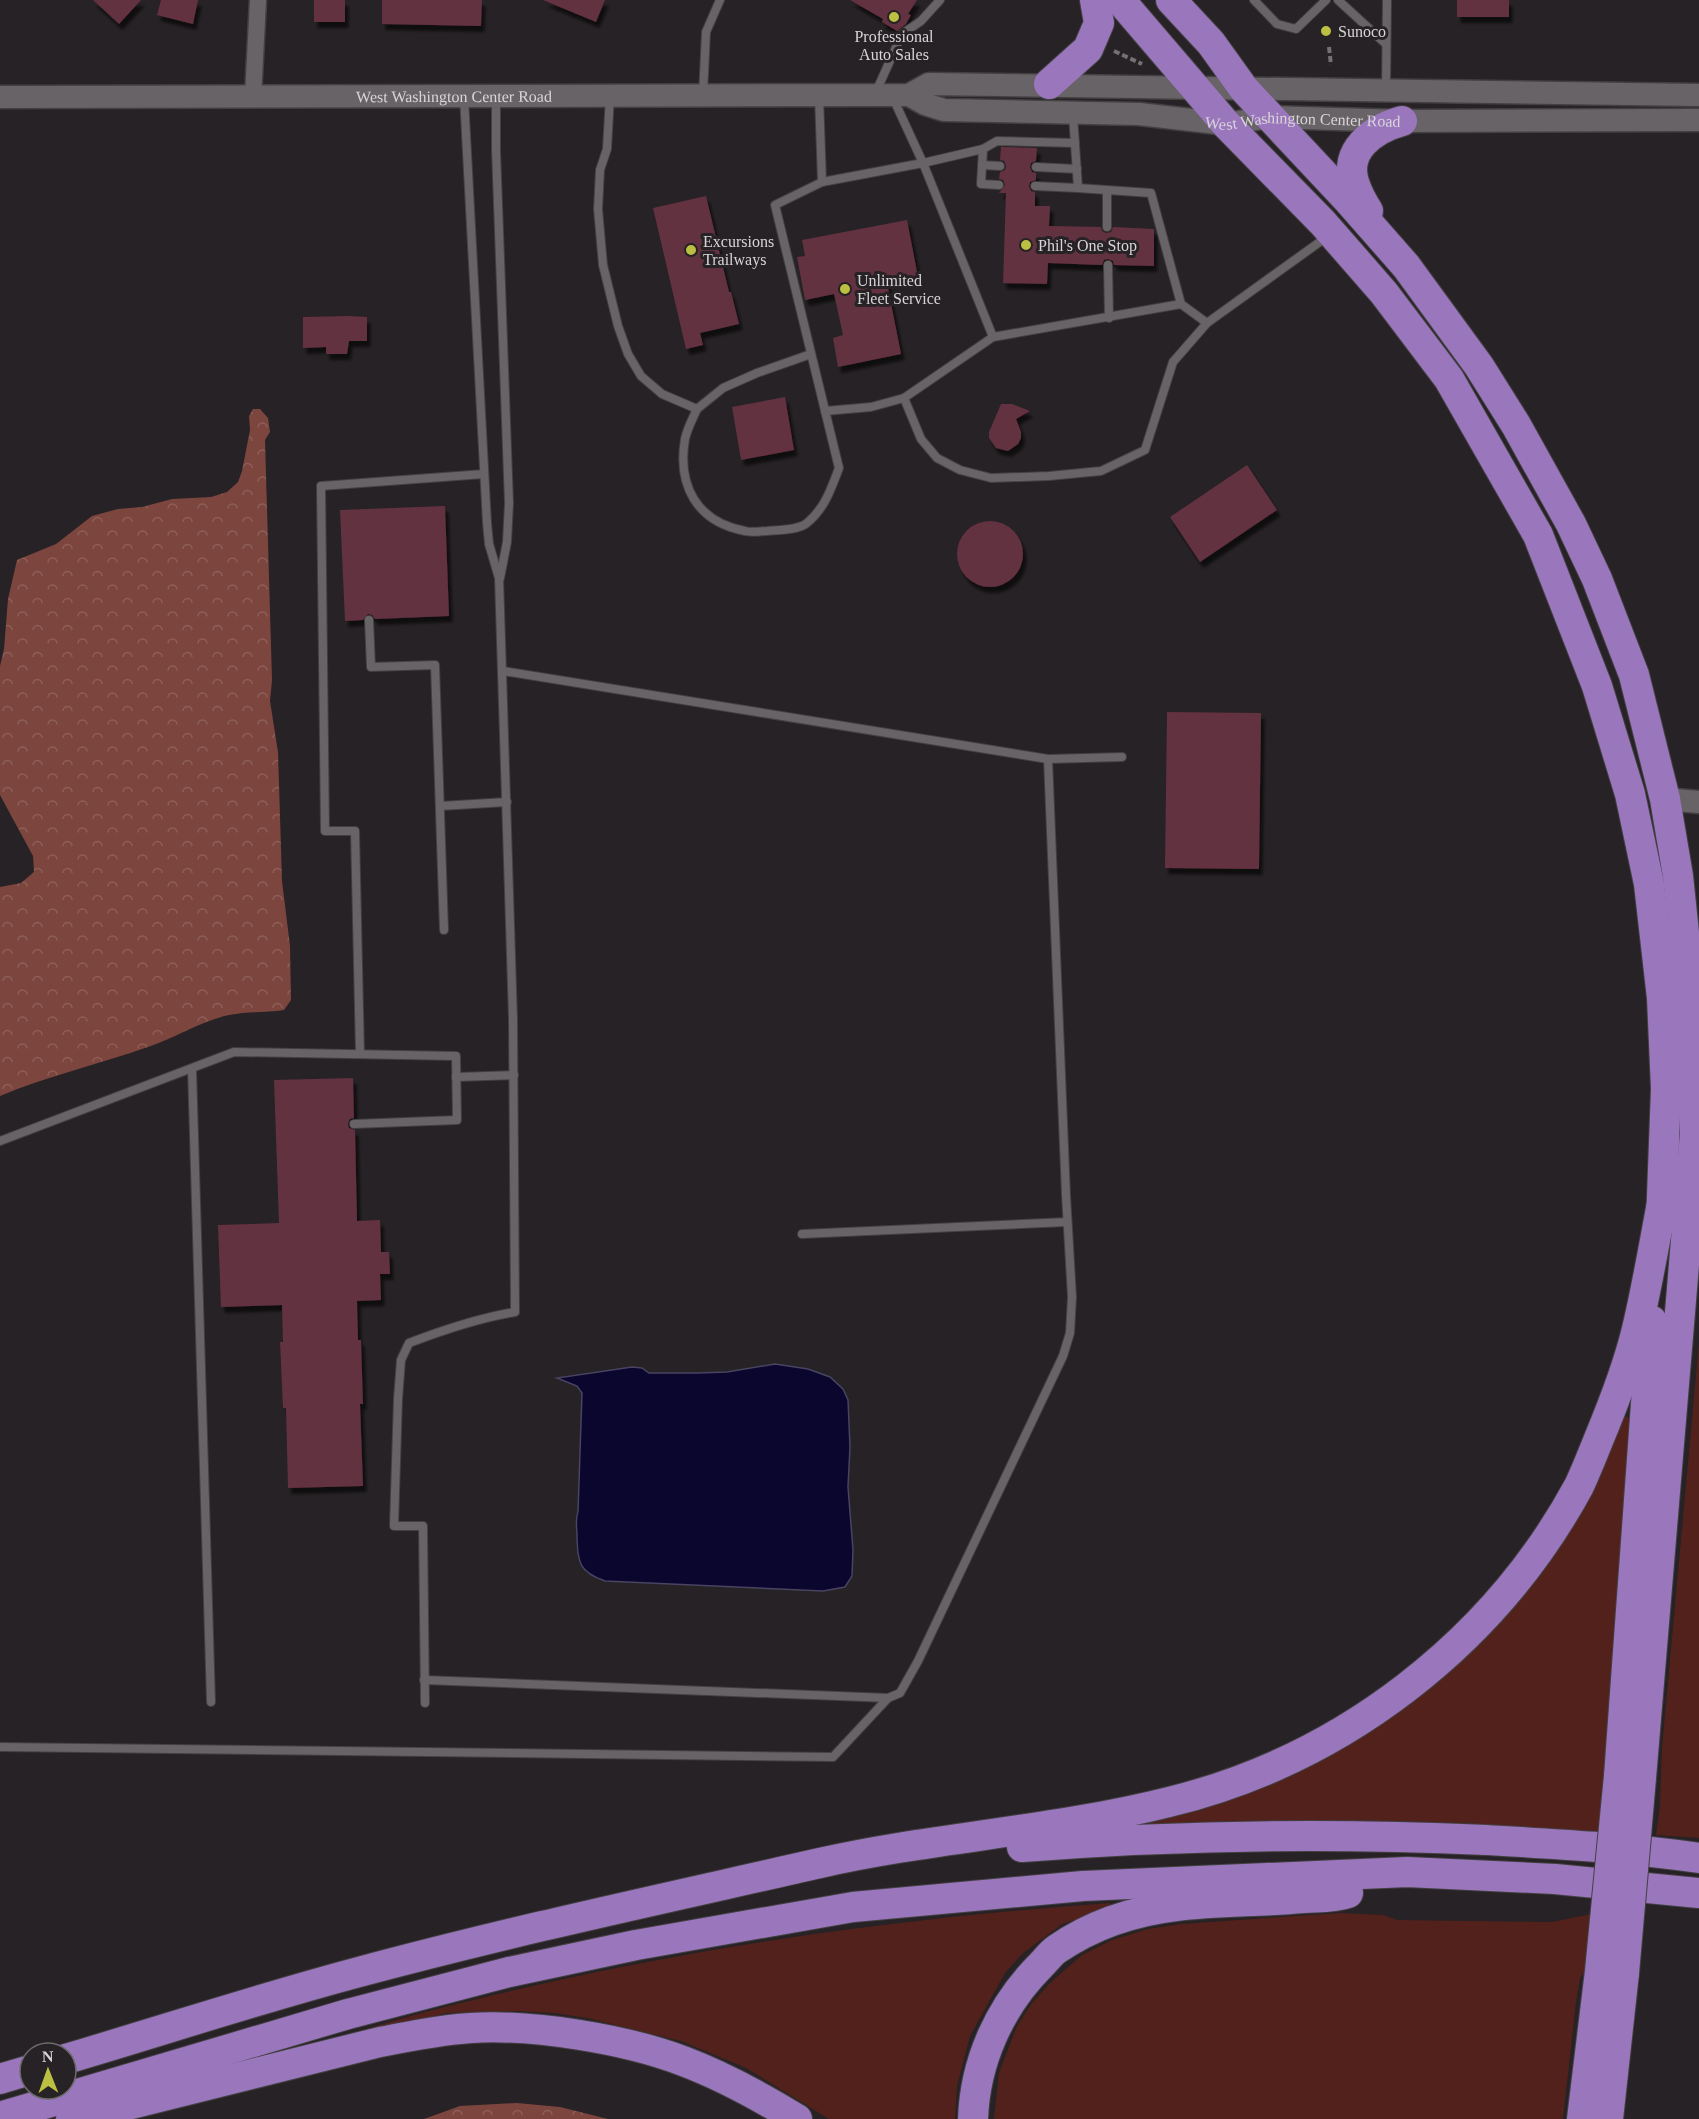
<svg xmlns="http://www.w3.org/2000/svg" width="1699" height="2119" font-family="Georgia,serif">
  <style>
    .green { fill: #53211c }
    .forest { fill: url(#forest-crowns) }
    .water { fill: #0a062e; stroke: #484461; stroke-width: 1.5 }
    .building { fill: #643040; filter: url(#shadow) }
    .lines { fill: none; stroke-linecap: round; stroke-linejoin: round }
    .lane-casing { stroke: #434042; stroke-width: 10 }
    .street-casing { stroke: #434042; stroke-width: 19 }
    .secondary-casing { stroke: #434042; stroke-width: 25 }
    .highway-casing { stroke: #434042; stroke-width: 32 }
    .path { stroke: #747073; stroke-width: 4; stroke-dasharray: 6 3; stroke-linecap: butt }
    .lane { stroke: #686367; stroke-width: 8 }
    .street { stroke: #686367; stroke-width: 16 }
    .secondary { stroke: #686367; stroke-width: 22 }
    .highway { stroke: #9a76bd; stroke-width: 30 }
    .highway-bridge-casing { stroke: #434042; stroke-width: 32; stroke-linecap: butt }
    .highway-bridge { stroke: #9a76bd; stroke-width: 30 }
    .poi-dot { fill: #bdbf43; stroke: #262225; stroke-width: 2 }
    .labels { text-anchor: middle; dominant-baseline: central; stroke-width: 6; stroke-linejoin: round; paint-order: stroke }
    .poi-label { font-size: 16px; fill: #d8d5d7; stroke: #262225; text-anchor: start }
    .street-label { font-size: 16px; fill: #d8d5d7; stroke: #262225 }
  </style>
  <defs>
    <pattern id="forest-crowns" width="20" height="18" patternUnits="userSpaceOnUse" patternTransform="scale(1.5)"><rect width="20" height="18" fill="#7c453e"/><path d="M2 6a3 3 0 1 1 6 0M12 15a3 3 0 1 1 6 0" fill="none" stroke="#8e5f59"/></pattern>
    <filter id="shadow"><feDropShadow dx="3.5" dy="6" stdDeviation="1.5" flood-color="#0009"/></filter>
  </defs>
  <rect width="100%" height="100%" fill="#262225"/>
  <g class="green">
    <path d="M 1699,1343 L 1699,1838 L 1656,1835 L 1660,1806 L 1662,1748 Z"/>
    <path d="M 1624,1416 L 1628,1417 L 1630,1423 L 1602,1831 C 1553,1833 1505,1825 1456,1823 C 1354,1819 1251,1819 1149,1825 L 1149,1819 L 1440,1672 Z"/>
    <path d="M 1110,1903 L 1112,1908 L 1062,1924 L 1022,1954 L 1005,1973 L 970,2036 L 957,2086 L 955,2119 L 829,2119 L 746,2068 L 681,2041 L 587,2018 L 554,2013 L 516,2011 L 447,2013 L 358,2035 L 357,2032 C 416,2013 476,1999 537,1985 C 725,1942 917,1917 1110,1903 Z"/>
    <path d="M 1340,1913 L 1383,1915 L 1397,1920 L 1552,1922 L 1592,1914 L 1586,1969 L 1580,1978 L 1576,2002 L 1563,2119 L 994,2119 L 999,2073 L 1017,2026 L 1032,2003 L 1050,1983 L 1082,1955 L 1112,1940 L 1148,1929 L 1181,1924 Z"/>
  </g>
  <g class="forest">
    <path d="M 253,409 L 260,409 L 268,418 L 270,432 L 265,440 L 272,680 L 270,701 L 278,752 L 282,881 L 290,946 L 291,1000 L 284,1010 C 265,1013 247,1011 229,1015 C 201,1021 175,1038 148,1047 C 99,1064 48,1076 0,1096 L 0,887 L 21,883 L 34,872 L 33,856 L 0,795 L 0,666 L 4,649 L 8,599 L 17,560 L 56,544 L 92,516 L 118,509 L 142,507 L 172,499 L 211,497 L 227,492 L 238,482 L 242,471 L 250,430 L 249,416 Z"/>
    <path d="M 517,2103 L 560,2107 L 608,2119 L 424,2119 L 460,2106 Z"/>
  </g>
  <path class="water" d="M 775,1364 L 808,1369 L 830,1377 L 843,1389 L 848,1400 L 850,1447 L 848,1487 L 853,1550 L 852,1576 L 845,1587 L 823,1591 L 605,1581 C 579,1572 578,1563 577,1537 C 577,1528 575,1520 578,1512 L 582,1393 L 577,1386 L 557,1378 L 632,1367 L 642,1368 L 649,1373 L 697,1373 L 727,1372 Z"/>
  <g class="building">
    <path d="M 93,0 L 141,0 L 119,24 Z"/>
    <path d="M 161,0 L 198,0 L 193,24 L 157,15 Z"/>
    <rect x="314" y="0" width="31" height="22"/>
    <path d="M 382,0 L 482,0 L 481,26 L 382,24 Z"/>
    <path d="M 543,0 L 605,0 L 596,22 Z"/>
    <path d="M 850,0 L 917,0 L 908,14 L 911,15 L 906,24 L 897,31 L 882,22 L 883,19 Z"/>
    <rect x="1457" y="0" width="52" height="17"/>
    <path d="M 1001,147 L 1037,148 L 1036,161 L 1031,163 L 1030,167 L 1032,172 L 1036,173 L 1036,180 L 1030,182 L 1029,186 L 1031,191 L 1035,192 L 1035,206 L 1050,206 L 1049,226 L 1101,227 L 1102,231 L 1106,233 L 1111,232 L 1113,227 L 1154,229 L 1154,266 L 1114,265 L 1113,261 L 1108,259 L 1104,260 L 1102,265 L 1048,263 L 1047,284 L 1003,283 L 1006,193 L 999,193 L 1005,185 L 1003,180 L 999,179 L 1000,172 L 1005,170 L 1006,166 L 1004,161 L 1000,160 Z"/>
    <path d="M 706,196 L 729,292 L 731,292 L 739,324 L 700,333 L 703,345 L 686,349 L 653,208 Z"/>
    <path d="M 907,220 L 918,277 L 887,283 L 901,354 L 838,367 L 833,338 L 843,335 L 834,294 L 805,300 L 797,257 L 805,256 L 802,240 Z"/>
    <path d="M 349,316 L 367,317 L 367,341 L 349,341 L 347,354 L 326,354 L 326,347 L 303,348 L 303,317 Z"/>
    <path d="M 785,397 L 794,450 L 741,460 L 732,407 Z"/>
    <path d="M 1001,404 L 1012,404 L 1030,411 L 1016,419 L 1021,432 L 1021,438 L 1018,444 L 1008,451 L 996,448 L 989,438 L 989,432 Z"/>
    <path d="M 1247,465 L 1277,510 L 1200,562 L 1170,517 Z"/>
    <path d="M 445,506 L 449,616 L 375,619 L 372,615 L 368,614 L 363,620 L 345,621 L 340,510 Z"/>
    <circle cx="990" cy="554" r="33"/>
    <path d="M 1167,712 L 1261,713 L 1259,869 L 1165,868 Z"/>
    <path d="M 353,1078 L 354,1118 L 350,1119 L 348,1124 L 349,1128 L 355,1130 L 357,1221 L 380,1220 L 381,1252 L 389,1252 L 390,1274 L 380,1274 L 381,1300 L 357,1301 L 358,1340 L 361,1340 L 363,1404 L 360,1404 L 363,1486 L 288,1488 L 286,1408 L 283,1408 L 280,1342 L 283,1342 L 282,1305 L 221,1307 L 218,1225 L 279,1223 L 274,1080 Z"/>
  </g>
  <g class="lines">
    <defs>
      <g id="lane">
        <path d="M 1254,0 L 1277,24 L 1296,29 L 1326,0"/>
        <path d="M 1338,0 L 1386,44"/>
        <path d="M 1386,90 L 1387,0"/>
        <path d="M 875,94 L 902,34 L 921,21 L 940,0"/>
        <path d="M 703,95 L 706,32 L 720,0"/>
        <path d="M 610,96 L 607,149 L 600,170 L 598,209 L 603,265 L 618,326 L 628,354 L 641,376 L 662,394 L 697,409 C 693,418 687,429 685,439 C 677,486 697,522 745,531 C 752,533 760,531 767,531 C 779,530 799,530 807,523 C 825,508 831,489 839,468 L 775,205 L 822,182 L 819,96"/>
        <path d="M 496,97 L 496,150 L 509,503 L 507,542 L 500,578"/>
        <path d="M 893,98 L 923,163 L 993,337 L 1181,304"/>
        <path d="M 1073,115 L 1078,188 L 1151,193 L 1181,304 L 1207,323"/>
        <path d="M 983,149 L 981,184 L 999,185"/>
        <path d="M 982,165 L 1000,166"/>
        <path d="M 1036,167 L 1077,169"/>
        <path d="M 822,182 L 923,163 L 983,149 L 997,141 L 1075,143"/>
        <path d="M 1035,186 L 1078,188"/>
        <path d="M 1107,190 L 1107,227"/>
        <path d="M 1108,265 L 1109,318"/>
        <path d="M 904,398 L 921,439 L 937,458 L 960,470 L 991,478 L 1049,476 L 1101,471 L 1145,450 L 1173,362 L 1207,323 L 1328,236"/>
        <path d="M 697,409 L 723,388 L 757,373 L 811,354"/>
        <path d="M 825,411 L 871,407 L 904,398 L 993,337"/>
        <path d="M 369,620 L 371,667 L 435,665 L 444,930"/>
        <path d="M 503,671 L 1048,759 L 1122,757"/>
        <path d="M 440,806 L 507,802"/>
        <path d="M 360,1054 L 355,831 L 325,831 L 321,486 L 484,474"/>
        <path d="M 192,1069 L 211,1702"/>
        <path d="M 456,1077 L 514,1075"/>
        <path d="M 0,1141 L 234,1052 L 456,1056 L 457,1120 L 354,1124"/>
        <path d="M 802,1234 L 1067,1222"/>
        <path d="M 424,1680 L 888,1698 L 900,1693 L 918,1661 L 1063,1356 L 1070,1333 L 1072,1297 L 1066,1195 L 1048,759"/>
        <path d="M 425,1703 L 423,1526 L 394,1526 L 398,1399 L 401,1360 L 409,1343 C 443,1330 478,1318 515,1312 L 513,1019 L 499,578 L 489,544 L 487,523 L 464,97"/>
        <path d="M 0,1747 L 833,1757 L 888,1698"/>
      </g>
      <path id="street" d="M 253,97 L 258,0"/>
      <g id="secondary">
        <path id="s1" d="M 909,95 L 925,104 L 944,110 L 1139,114 L 1226,124 L 1269,117 L 1402,121 L 1699,120"/>
        <path id="s2" d="M 0,97 L 909,95 L 929,84 L 1699,95"/>
        <path d="M 1665,799 L 1699,802"/>
      </g>
      <g id="highway">
        <path d="M 1120,0 L 1226,124 L 1323,223 L 1384,293 L 1449,379 L 1538,535 L 1597,686 L 1630,794 L 1649,884 L 1662,998 L 1666,1089 L 1661,1222"/>
        <path d="M 1171,0 L 1211,43 L 1244,89 L 1348,200 L 1406,266 L 1479,366 L 1516,425 L 1571,524 L 1597,579 L 1634,675 L 1665,799 L 1678,876 L 1691,999 L 1695,1133 L 1641,1778"/>
        <path d="M 1049,84 L 1088,49 L 1099,23 L 1095,0"/>
        <path d="M 1368,211 C 1363,203 1358,194 1355,185 C 1342,151 1373,129 1402,121"/>
        <path d="M 1619,1776 L 1652,1321"/>
        <path d="M 1022,1847 C 1176,1835 1331,1833 1486,1840 C 1557,1844 1629,1848 1699,1858"/>
        <path d="M 66,2059 C 164,2030 261,1998 359,1972 C 511,1931 666,1898 820,1863 C 935,1837 1054,1831 1169,1802 C 1342,1760 1494,1643 1579,1486 C 1586,1471 1592,1456 1598,1441 C 1613,1405 1628,1367 1637,1329 C 1647,1287 1654,1245 1662,1203"/>
        <path d="M 0,2079 L 30,2070"/>
        <path d="M 0,2117 L 348,2014 L 509,1972 L 636,1945 L 853,1907 L 1083,1886 L 1407,1872 L 1555,1879 L 1699,1893"/>
        <path d="M 71,2119 L 380,2042 C 410,2036 440,2030 471,2028 C 533,2024 625,2039 683,2061 C 723,2076 761,2097 797,2119"/>
        <path d="M 973,2119 C 975,2061 1000,2006 1041,1965 C 1046,1960 1051,1953 1057,1949 C 1092,1925 1134,1911 1176,1906 C 1218,1901 1260,1902 1303,1898 C 1317,1897 1334,1898 1348,1893"/>
        <path d="M 1582,2119 L 1600,1971"/>
        <path d="M 1608,2119 L 1624,1973"/>
      </g>
    </defs>
    <use href="#lane" class="lane-casing"/>
    <use href="#street" class="street-casing"/>
    <use href="#secondary" class="secondary-casing"/>
    <use href="#highway" class="highway-casing"/>
    <g class="path">
      <path d="M 1329,47 L 1331,65"/>
      <path d="M 1114,51 L 1142,64"/>
    </g>
    <use href="#lane" class="lane"/>
    <use href="#street" class="street"/>
    <use href="#secondary" class="secondary"/>
    <use href="#highway" class="highway"/>
    <defs>
      <g id="highway-bridge">
        <path d="M 1600,1971 L 1619,1776"/>
        <path d="M 1624,1973 L 1641,1778"/>
      </g>
    </defs>
    <use href="#highway-bridge" class="highway-bridge-casing"/>
    <use href="#highway-bridge" class="highway-bridge"/>
  </g>
  <g class="poi-dot">
    <circle cx="894" cy="17" r="6"/>
    <circle cx="1326" cy="31" r="6"/>
    <circle cx="1026" cy="245" r="6"/>
    <circle cx="691" cy="250" r="6"/>
    <circle cx="845" cy="289" r="6"/>
  </g>
  <g class="labels">
    <g class="poi-label">
      <text x="1338" y="31">Sunoco</text>
      <text x="894" y="36" text-anchor="middle">Professional<tspan x="894" dy="18">Auto Sales</tspan></text>
      <text x="703" y="241">Excursions<tspan x="703" dy="18">Trailways</tspan></text>
      <text x="1038" y="245">Phil's One Stop</text>
      <text x="857" y="280">Unlimited<tspan x="857" dy="18">Fleet Service</tspan></text>
    </g>
    <g class="street-label">
      <text stroke="none"><textPath href="#s2" startOffset="454">West Washington Center Road</textPath></text>
      <text stroke="none"><textPath href="#s1" startOffset="398">West Washington Center Road</textPath></text>
    </g>
  </g>
  <g transform="translate(48 2071) rotate(359)"><circle r="28" fill="#262225" stroke="#6d6a6c" stroke-width="1.5"/>
  <path d="M0-4.5L10 22L0 15L-10 22Z" fill="#bdbf43"/>
  <text y="-9" font-size="16" font-weight="bold" text-anchor="middle" fill="#d8d5d7">N</text>
  </g>
</svg>
